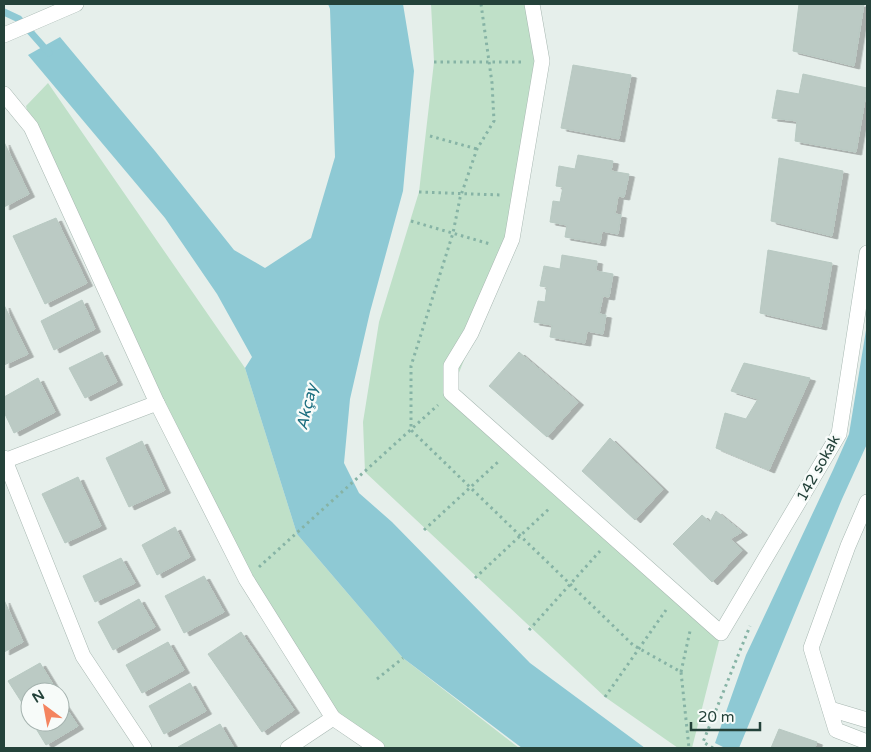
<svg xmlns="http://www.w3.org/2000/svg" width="871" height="752" font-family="'Varela Round',sans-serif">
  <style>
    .green { fill: #bfe0c8 }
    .water { fill: #8ec9d4 }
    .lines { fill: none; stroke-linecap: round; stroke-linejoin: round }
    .stream { stroke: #8ec9d4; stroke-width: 7 }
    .building { fill: #bbcac4; stroke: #b8c9c2; filter: url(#shadow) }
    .street-casing { stroke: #a8b8b2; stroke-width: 16 }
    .path { stroke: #86b3a5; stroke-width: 3; stroke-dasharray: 2.5 4; stroke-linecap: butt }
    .street { stroke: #fff; stroke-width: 15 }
    .labels { text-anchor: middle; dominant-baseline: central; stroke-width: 5; stroke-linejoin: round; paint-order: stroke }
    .street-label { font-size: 15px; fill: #24423a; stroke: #f7fbf9 }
    .water-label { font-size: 16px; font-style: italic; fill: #1c6f80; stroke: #f7fbf9 }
  </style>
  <defs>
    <filter id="shadow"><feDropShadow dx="5.5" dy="3" stdDeviation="0" flood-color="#0004"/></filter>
  </defs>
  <rect width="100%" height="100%" fill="#e6efeb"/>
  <g class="green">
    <path d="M 431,4 L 527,4 L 542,61 L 508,249 L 451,393 L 721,633 L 692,748 L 678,748 L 605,697 L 365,472 L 363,422 L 379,322 L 419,192 L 434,62 Z"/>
    <path d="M 48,83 L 245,368 L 297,534 L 403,658 L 519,748 L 377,748 L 333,718 L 246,579 L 31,127 L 26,106 Z"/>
  </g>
  <g class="water">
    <path d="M 328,4 L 403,4 L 414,71 L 403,191 L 370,312 L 350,399 L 344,463 L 359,493 L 392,522 L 530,663 L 645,748 L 522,748 L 403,658 L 297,534 L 245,368 L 252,357 L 217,294 L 165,218 L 28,55 L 60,37 L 155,151 L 234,250 L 265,268 L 311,238 L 335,157 L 330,9 Z"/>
    <path d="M 867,324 L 867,444 L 842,499 L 739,748 L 725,748 L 715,743 L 746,655 L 833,470 L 849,434 Z"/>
  </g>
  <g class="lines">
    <path class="stream" d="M 4,12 L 19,19 L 49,53"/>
  </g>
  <g class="building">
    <path d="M 799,4 L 864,4 L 854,66 L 793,51 Z"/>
    <path d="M 573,65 L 631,75 L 619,139 L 561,128 Z"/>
    <path d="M 803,74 L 867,88 L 856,152 L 795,141 L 797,121 L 772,118 L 777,90 L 799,94 Z"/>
    <path d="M 4,142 L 29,194 L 4,207 Z"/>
    <path d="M 578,155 L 613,161 L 611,171 L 629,174 L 624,197 L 618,196 L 615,214 L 621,215 L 618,234 L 602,231 L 600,243 L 565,237 L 567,225 L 550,222 L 553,201 L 560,202 L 563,187 L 556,186 L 559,166 L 575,169 Z"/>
    <path d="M 779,158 L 843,171 L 832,236 L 771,221 Z"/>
    <path d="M 56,218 L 87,283 L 45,304 L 13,236 Z"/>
    <path d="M 768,250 L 832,263 L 821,327 L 760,313 Z"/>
    <path d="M 562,255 L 597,261 L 596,271 L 613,274 L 609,297 L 603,296 L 599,314 L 606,315 L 603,334 L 587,331 L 585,343 L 550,337 L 552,325 L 534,322 L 538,301 L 545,302 L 547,287 L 540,286 L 544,266 L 560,269 Z"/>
    <path d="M 82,300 L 95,329 L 54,350 L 41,321 Z"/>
    <path d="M 4,305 L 28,354 L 4,365 Z"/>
    <path d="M 102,352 L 117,382 L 85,398 L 69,368 Z"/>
    <path d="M 519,352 L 578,402 L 547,437 L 489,386 Z"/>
    <path d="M 744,363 L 810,378 L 769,470 L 716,448 L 725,413 L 746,419 L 758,399 L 731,391 Z"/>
    <path d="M 38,378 L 55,412 L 14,433 L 4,412 L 4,397 Z"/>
    <path d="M 610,438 L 663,489 L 635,520 L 582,471 Z"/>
    <path d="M 142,441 L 165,490 L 129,507 L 106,458 Z"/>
    <path d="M 78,477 L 101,526 L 65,543 L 42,494 Z"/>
    <path d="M 716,511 L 742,532 L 730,539 L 742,550 L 712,582 L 673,544 L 702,515 L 710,522 Z"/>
    <path d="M 175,527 L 190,557 L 157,575 L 142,545 Z"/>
    <path d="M 121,558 L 135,583 L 95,602 L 83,576 Z"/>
    <path d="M 204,576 L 224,612 L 184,633 L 165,596 Z"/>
    <path d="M 139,599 L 155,627 L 113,650 L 98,622 Z"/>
    <path d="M 4,600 L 23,642 L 4,652 Z"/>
    <path d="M 241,632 L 294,710 L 262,732 L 208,654 Z"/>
    <path d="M 168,642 L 184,670 L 142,693 L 126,665 Z"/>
    <path d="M 40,663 L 57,691 L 55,692 L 30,692 L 30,707 L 26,709 L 8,681 Z"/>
    <path d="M 190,683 L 206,711 L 164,734 L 149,706 Z"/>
    <path d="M 60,699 L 78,726 L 46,745 L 32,722 L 60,722 Z"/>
    <path d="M 220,724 L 234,748 L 179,748 L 178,747 Z"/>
    <path d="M 779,729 L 817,742 L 815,748 L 771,748 Z"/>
  </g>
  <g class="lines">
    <defs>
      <g id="street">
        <path d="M 532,4 L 542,61 L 512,239 L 471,333 L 451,366 L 451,393 L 721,633 L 839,434 L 867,253"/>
        <path d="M 4,35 L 76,4"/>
        <path d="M 4,94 L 31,127 L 157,403"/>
        <path d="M 4,458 L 83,656 L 144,748"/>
        <path d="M 4,461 L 157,403 L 246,579 L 333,718 L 288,748"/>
        <path d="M 867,502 L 848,546 L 811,648 L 836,730 L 867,742"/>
        <path d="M 830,709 L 867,720"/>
        <path d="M 333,718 L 377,748"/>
      </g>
    </defs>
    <use href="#street" class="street-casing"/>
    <g class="path">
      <path d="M 481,4 L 492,83 L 494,121 L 477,149 L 460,198 L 453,233 L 411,366 L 411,430 L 633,645 L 681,672 L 689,748"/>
      <path d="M 434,62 L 523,62"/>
      <path d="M 430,136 L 477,149"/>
      <path d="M 419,192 L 501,195"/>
      <path d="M 411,221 L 490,244"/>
      <path d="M 424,530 L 499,461"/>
      <path d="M 259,567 L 438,405"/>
      <path d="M 475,578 L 551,507"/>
      <path d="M 529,630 L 600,551"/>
      <path d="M 681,672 L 690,631"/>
      <path d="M 377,679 L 403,658"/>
      <path d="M 605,697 L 666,610"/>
      <path d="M 713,748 L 703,742 L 750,626"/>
    </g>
    <use href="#street" class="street"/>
  </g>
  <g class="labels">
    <g class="street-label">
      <text transform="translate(818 468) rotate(-61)">142 sokak</text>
    </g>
    <g class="water-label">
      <text transform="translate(307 407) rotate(-77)">Akçay</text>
    </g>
  </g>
  <rect width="871" height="752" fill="none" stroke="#24423a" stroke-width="10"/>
  <g transform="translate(45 707) rotate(328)"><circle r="24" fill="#f7fbf9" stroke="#a3b1ad"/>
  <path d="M0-4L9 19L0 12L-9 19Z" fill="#f4845f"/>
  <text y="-8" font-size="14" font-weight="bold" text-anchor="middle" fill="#24423a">N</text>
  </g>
  <path d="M691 722v8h69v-8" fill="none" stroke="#24423a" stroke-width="2.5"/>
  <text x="698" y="722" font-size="15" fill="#24423a" stroke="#f7fbf9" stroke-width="4" paint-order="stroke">20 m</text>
</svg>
